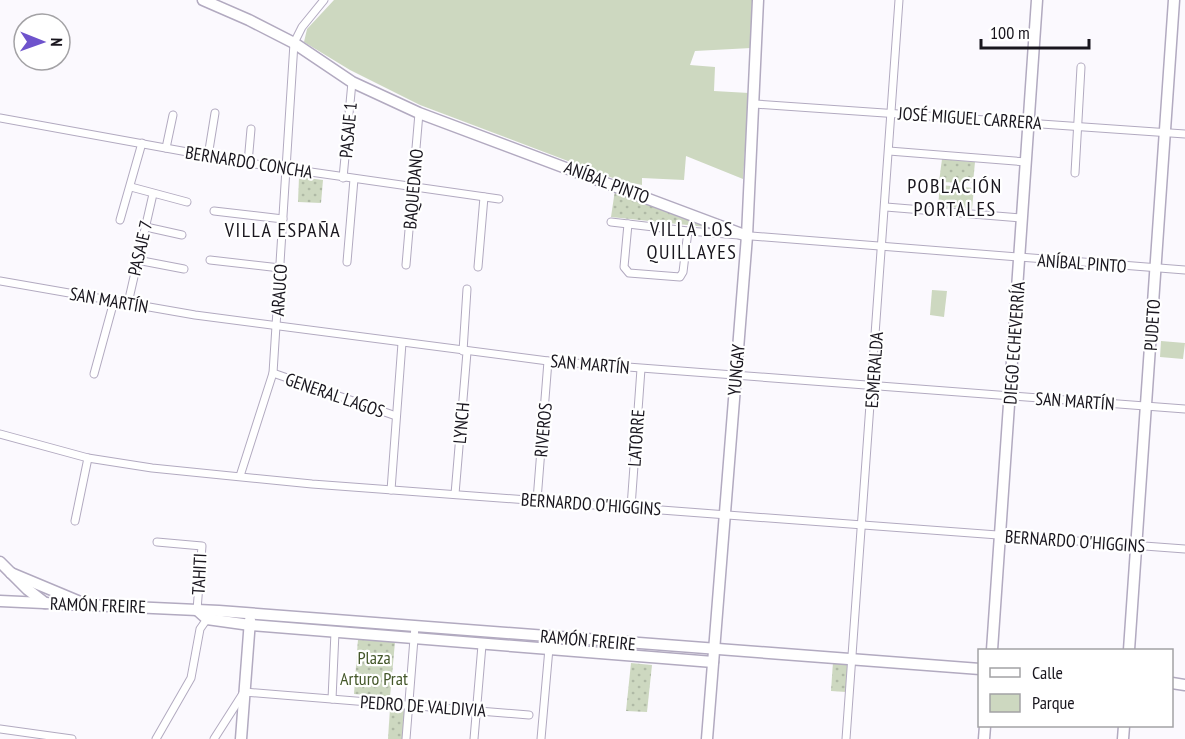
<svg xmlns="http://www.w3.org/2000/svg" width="1185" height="739" font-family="'PT Sans Narrow',sans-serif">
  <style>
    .green { fill: url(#green-dots) }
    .pitch { fill: #cdd8c0 }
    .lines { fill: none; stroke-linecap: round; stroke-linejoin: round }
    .street-casing { stroke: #b2aac0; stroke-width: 9 }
    .secondary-casing { stroke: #b2aac0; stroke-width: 13 }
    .street { stroke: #fff; stroke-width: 7 }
    .secondary { stroke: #fff; stroke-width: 10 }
    .labels { text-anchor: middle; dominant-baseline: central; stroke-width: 4.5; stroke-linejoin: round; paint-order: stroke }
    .street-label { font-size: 18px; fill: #19161e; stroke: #fff }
    .park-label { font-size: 18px; fill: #44572a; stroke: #fff }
    .neighbourhood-label { font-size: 20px; letter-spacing: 1.5px; fill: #19161e; stroke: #fff }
  </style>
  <defs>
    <pattern id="green-dots" width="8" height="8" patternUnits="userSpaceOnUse" patternTransform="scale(1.5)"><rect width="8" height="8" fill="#cdd8c0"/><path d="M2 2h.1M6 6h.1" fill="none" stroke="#afb9a5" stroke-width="1.8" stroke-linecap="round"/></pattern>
  </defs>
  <rect width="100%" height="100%" fill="#fbf9fe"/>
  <g class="green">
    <path d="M 942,159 L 975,162 L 973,183 L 939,182 Z"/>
    <path d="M 299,177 L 323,180 L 321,203 L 298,202 Z"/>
    <path d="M 615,190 L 716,228 L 611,217 Z"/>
    <path d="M 358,639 L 395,642 L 390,697 L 354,694 Z"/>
    <path d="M 833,662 L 848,663 L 846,692 L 831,691 Z"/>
    <path d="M 631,663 L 652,665 L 647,712 L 626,711 Z"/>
    <path d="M 390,708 L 405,709 L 403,739 L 388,739 Z"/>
  </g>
  <g class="pitch">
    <path d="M 334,0 L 752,0 L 751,48 L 695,51 L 690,65 L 715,67 L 714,91 L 749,93 L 743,179 L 686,156 L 684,180 L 642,178 L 642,185 L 618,180 L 420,105 L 350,70 L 304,42 L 307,29 Z"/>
    <path d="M 940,185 L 974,188 L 972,209 L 938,206 Z"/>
    <path d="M 932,290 L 947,291 L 944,317 L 930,315 Z"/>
    <path d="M 1161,341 L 1185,343 L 1183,359 L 1160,357 Z"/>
  </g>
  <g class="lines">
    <defs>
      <g id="street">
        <path d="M 755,104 L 1185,134"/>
        <path d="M 0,118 L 248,163 L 499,199"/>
        <path d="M 166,148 L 173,115"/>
        <path d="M 889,151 L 1026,162"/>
        <path d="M 208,156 L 215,113"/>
        <path d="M 248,163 L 251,129"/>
        <path d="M 1075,173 L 1081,67"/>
        <path d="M 343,178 L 352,82"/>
        <path d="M 131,187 L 187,202"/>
        <path d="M 886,207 L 1022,218"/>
        <path d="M 214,211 L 283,219"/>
        <path d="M 120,220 L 142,143"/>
        <path d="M 611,222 L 688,231 L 1185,270"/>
        <path d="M 628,224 L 624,267 L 629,273 L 680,277 L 683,272 L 688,231"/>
        <path d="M 146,227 L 182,235"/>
        <path d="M 137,260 L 184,269"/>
        <path d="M 210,260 L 280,268"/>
        <path d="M 347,262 L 354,179"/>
        <path d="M 406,265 L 419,113"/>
        <path d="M 478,267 L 484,197"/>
        <path d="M 0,281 L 195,315 L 548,361 L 1185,409"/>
        <path d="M 128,303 L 153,194"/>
        <path d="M 463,351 L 467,289"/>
        <path d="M 273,373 L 396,416"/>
        <path d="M 94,374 L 114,301"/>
        <path d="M 0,434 L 88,458 L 152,468 L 312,484 L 1185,549"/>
        <path d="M 240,476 L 273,373 L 294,43 L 302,27 L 324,0"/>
        <path d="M 391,490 L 402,343"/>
        <path d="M 455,494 L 467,352"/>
        <path d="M 537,500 L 548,361"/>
        <path d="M 631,507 L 641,369"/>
        <path d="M 75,521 L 88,458"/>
        <path d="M 157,542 L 202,546 L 197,610"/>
        <path d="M 332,699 L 335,632"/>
        <path d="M 0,729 L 72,739"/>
        <path d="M 156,739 L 191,678 L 200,629 L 207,619"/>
        <path d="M 214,739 L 244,692 L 529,715"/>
        <path d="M 406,739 L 415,626"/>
        <path d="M 474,739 L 482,645"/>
        <path d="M 541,739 L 550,637"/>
        <path d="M 846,739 L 899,0"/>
      </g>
      <g id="secondary">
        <path d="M 203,0 L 249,20 L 294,43 L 352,82 L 419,113 L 747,236"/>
        <path d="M 0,562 L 27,589 L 45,603"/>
        <path d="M 11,573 L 78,601"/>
        <path d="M 0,601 L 219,611 L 980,669"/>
        <path d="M 197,610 L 207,619 L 250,625 L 713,662"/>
        <path d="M 992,650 L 1037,0"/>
        <path d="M 1129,650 L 1174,0"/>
        <path d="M 1172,683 L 1185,685"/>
        <path d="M 241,739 L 250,620"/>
        <path d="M 707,739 L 747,236 L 758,0"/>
        <path d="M 984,739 L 985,726"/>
        <path d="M 1123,739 L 1124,726"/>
      </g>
    </defs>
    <use href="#street" class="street-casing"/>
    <use href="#secondary" class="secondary-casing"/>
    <use href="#street" class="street"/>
    <use href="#secondary" class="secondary"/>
  </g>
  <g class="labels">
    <g class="street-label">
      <text transform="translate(970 118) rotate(4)">JOSÉ MIGUEL CARRERA</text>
      <text transform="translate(348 130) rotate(-85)">PASAJE 1</text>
      <text transform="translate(249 162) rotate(9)">BERNARDO CONCHA</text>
      <text transform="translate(607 182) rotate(21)">ANÍBAL PINTO</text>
      <text transform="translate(413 189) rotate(-85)">BAQUEDANO</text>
      <text transform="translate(140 248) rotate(-77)">PASAJE 7</text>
      <text transform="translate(1082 263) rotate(4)">ANÍBAL PINTO</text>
      <text transform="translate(279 290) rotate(-86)">ARAUCO</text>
      <text transform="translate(109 300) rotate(10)">SAN MARTÍN</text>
      <text transform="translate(1152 325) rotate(-86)">PUDETO</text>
      <text transform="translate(1014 343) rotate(-86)">DIEGO ECHEVERRÍA</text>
      <text transform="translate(590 364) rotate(5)">SAN MARTÍN</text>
      <text transform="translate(736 370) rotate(-85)">YUNGAY</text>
      <text transform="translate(874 370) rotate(-86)">ESMERALDA</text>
      <text transform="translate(335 395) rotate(19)">GENERAL LAGOS</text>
      <text transform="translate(1075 401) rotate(4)">SAN MARTÍN</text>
      <text transform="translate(461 423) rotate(-85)">LYNCH</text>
      <text transform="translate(543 430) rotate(-85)">RIVEROS</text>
      <text transform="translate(636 438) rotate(-86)">LATORRE</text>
      <text transform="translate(591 504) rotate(4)">BERNARDO O'HIGGINS</text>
      <text transform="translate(1075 541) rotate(4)">BERNARDO O'HIGGINS</text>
      <text transform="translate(199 574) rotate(-87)">TAHITI</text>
      <text transform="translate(98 605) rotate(2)">RAMÓN FREIRE</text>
      <text transform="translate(588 640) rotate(5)">RAMÓN FREIRE</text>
      <text transform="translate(423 706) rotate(4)">PEDRO DE VALDIVIA</text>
    </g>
    <g class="park-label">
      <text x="374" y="657">Plaza<tspan x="374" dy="21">Arturo Prat</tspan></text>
    </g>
    <g class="neighbourhood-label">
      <text x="955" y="186">POBLACIÓN<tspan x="955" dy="23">PORTALES</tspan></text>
      <text x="692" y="229">VILLA LOS<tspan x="692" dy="23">QUILLAYES</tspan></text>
      <text x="283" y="230">VILLA ESPAÑA</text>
    </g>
  </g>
  <rect x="978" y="649" width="195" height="78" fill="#ffffff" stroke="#a3a2a5" stroke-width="1.5"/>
  <rect x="990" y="668" width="30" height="9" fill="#ffffff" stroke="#a3a2a5" stroke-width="1.5"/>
  <text x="1032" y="679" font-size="18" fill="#19161e">Calle</text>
  <rect x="990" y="694" width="30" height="18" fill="#cdd8c0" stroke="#a3a2a5" stroke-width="1.5"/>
  <text x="1032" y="709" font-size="18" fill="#19161e">Parque</text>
  <g transform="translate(42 42) rotate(91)"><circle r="28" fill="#ffffff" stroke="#a3a2a5" stroke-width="1.5"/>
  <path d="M0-4.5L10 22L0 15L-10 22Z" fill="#6e53cc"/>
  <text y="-9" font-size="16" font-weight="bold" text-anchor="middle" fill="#19161e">N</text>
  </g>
  <path d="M981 39v9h108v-9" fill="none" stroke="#19161e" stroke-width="3"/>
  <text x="990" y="39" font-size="18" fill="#19161e" stroke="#ffffff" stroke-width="4.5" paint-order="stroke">100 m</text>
</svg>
